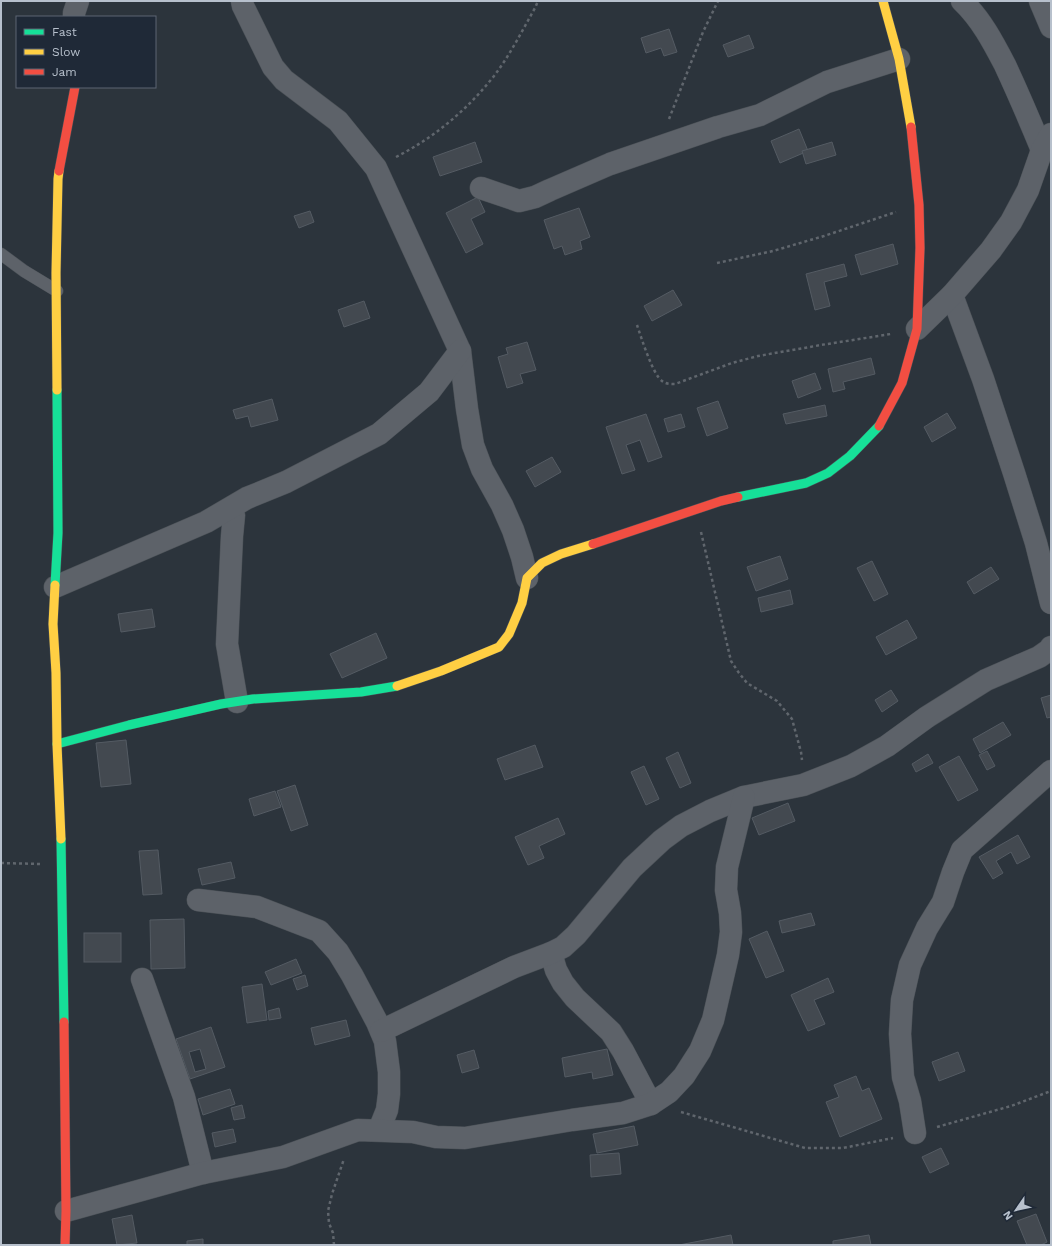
<svg xmlns="http://www.w3.org/2000/svg" width="1052" height="1246" font-family="'Work Sans',sans-serif">
  <style>
    .building { fill: #434950; stroke: #545b63; fill-rule: evenodd }
    .lines { fill: none; stroke-linecap: round; stroke-linejoin: round }
    .lane-casing { stroke: #4a5056; stroke-width: 13 }
    .street-casing { stroke: #4a5056; stroke-width: 23 }
    .fast-casing { stroke: #4a5056; stroke-width: 10 }
    .slow-casing { stroke: #4a5056; stroke-width: 10 }
    .jam-casing { stroke: #4a5056; stroke-width: 10 }
    .path { stroke: #60666d; stroke-width: 2.5; stroke-dasharray: 3 3; stroke-linecap: butt }
    .lane { stroke: #5d6269; stroke-width: 12 }
    .street { stroke: #5d6269; stroke-width: 22 }
    .fast { stroke: #16e098; stroke-width: 9 }
    .slow { stroke: #ffcf43; stroke-width: 9 }
    .jam { stroke: #f24e42; stroke-width: 9 }
  </style>
  <rect width="100%" height="100%" fill="#2c343c"/>
  <g class="building">
    <path d="M 669,29 L 677,52 L 664,56 L 661,48 L 646,53 L 641,38 Z"/>
    <path d="M 749,35 L 754,48 L 728,57 L 723,45 Z"/>
    <path d="M 799,129 L 808,151 L 780,163 L 771,141 Z"/>
    <path d="M 475,142 L 482,162 L 440,176 L 433,157 Z"/>
    <path d="M 832,142 L 836,155 L 806,164 L 802,151 Z"/>
    <path d="M 478,197 L 485,212 L 471,219 L 483,244 L 466,253 L 446,213 Z"/>
    <path d="M 579,208 L 590,237 L 580,241 L 582,249 L 565,255 L 562,246 L 554,249 L 544,220 Z"/>
    <path d="M 310,211 L 314,222 L 299,228 L 294,216 Z"/>
    <path d="M 893,244 L 898,264 L 861,275 L 855,255 Z"/>
    <path d="M 844,264 L 847,276 L 824,282 L 830,306 L 815,310 L 806,274 Z"/>
    <path d="M 673,290 L 682,305 L 652,321 L 644,306 Z"/>
    <path d="M 364,301 L 370,318 L 344,327 L 338,310 Z"/>
    <path d="M 527,342 L 536,370 L 520,374 L 523,383 L 507,388 L 498,357 L 508,354 L 506,348 Z"/>
    <path d="M 871,358 L 875,374 L 843,382 L 845,389 L 833,392 L 828,369 Z"/>
    <path d="M 815,373 L 821,389 L 798,398 L 792,381 Z"/>
    <path d="M 272,399 L 278,420 L 251,427 L 248,416 L 236,419 L 233,410 Z"/>
    <path d="M 718,401 L 728,428 L 707,436 L 697,408 Z"/>
    <path d="M 825,405 L 827,416 L 786,424 L 783,414 Z"/>
    <path d="M 947,413 L 956,428 L 932,442 L 924,427 Z"/>
    <path d="M 646,414 L 662,457 L 648,462 L 640,440 L 626,445 L 635,470 L 622,474 L 606,427 Z"/>
    <path d="M 681,414 L 685,427 L 668,432 L 664,419 Z"/>
    <path d="M 552,457 L 561,472 L 535,487 L 526,471 Z"/>
    <path d="M 780,556 L 788,579 L 756,591 L 747,567 Z"/>
    <path d="M 872,561 L 888,594 L 874,601 L 857,568 Z"/>
    <path d="M 991,567 L 999,579 L 974,594 L 967,582 Z"/>
    <path d="M 790,590 L 793,604 L 761,612 L 758,598 Z"/>
    <path d="M 152,609 L 155,627 L 121,632 L 118,614 Z"/>
    <path d="M 907,620 L 917,638 L 886,655 L 876,637 Z"/>
    <path d="M 376,633 L 387,658 L 342,678 L 330,654 Z"/>
    <path d="M 891,690 L 898,701 L 882,712 L 875,700 Z"/>
    <path d="M 1051,695 L 1051,717 L 1047,718 L 1041,698 Z"/>
    <path d="M 1003,722 L 1011,735 L 980,753 L 973,739 Z"/>
    <path d="M 126,740 L 131,784 L 101,787 L 96,743 Z"/>
    <path d="M 535,745 L 543,767 L 505,780 L 497,759 Z"/>
    <path d="M 987,751 L 995,766 L 987,770 L 979,755 Z"/>
    <path d="M 678,752 L 691,783 L 680,788 L 666,758 Z"/>
    <path d="M 928,754 L 933,763 L 916,772 L 912,764 Z"/>
    <path d="M 959,756 L 978,790 L 958,801 L 939,767 Z"/>
    <path d="M 644,766 L 659,799 L 646,805 L 631,772 Z"/>
    <path d="M 295,785 L 308,825 L 291,831 L 277,791 Z"/>
    <path d="M 275,791 L 281,807 L 254,816 L 249,799 Z"/>
    <path d="M 788,803 L 795,821 L 759,835 L 752,818 Z"/>
    <path d="M 558,818 L 565,834 L 539,846 L 544,858 L 528,865 L 515,837 Z"/>
    <path d="M 1018,835 L 1030,857 L 1017,864 L 1011,852 L 996,861 L 1003,873 L 993,879 L 979,857 Z"/>
    <path d="M 158,850 L 162,894 L 143,895 L 139,851 Z"/>
    <path d="M 231,862 L 235,878 L 202,885 L 198,869 Z"/>
    <path d="M 811,913 L 815,925 L 782,933 L 779,921 Z"/>
    <path d="M 184,919 L 185,968 L 151,969 L 150,920 Z"/>
    <path d="M 767,931 L 784,971 L 766,978 L 749,939 Z"/>
    <rect x="84" y="933" width="37" height="29"/>
    <path d="M 296,959 L 302,973 L 271,985 L 265,972 Z"/>
    <path d="M 305,975 L 308,986 L 297,990 L 293,979 Z"/>
    <path d="M 828,978 L 834,992 L 814,1000 L 825,1024 L 808,1031 L 791,995 Z"/>
    <path d="M 262,984 L 267,1020 L 247,1023 L 242,987 Z"/>
    <path d="M 279,1008 L 281,1018 L 269,1020 L 268,1011 Z"/>
    <path d="M 346,1020 L 350,1036 L 315,1045 L 311,1028 Z"/>
    <path d="M 211,1027 L 225,1067 L 190,1079 L 176,1039 ZM 200,1049 L 206,1069 L 195,1072 L 189,1052 Z"/>
    <path d="M 607,1049 L 613,1075 L 593,1079 L 592,1072 L 565,1077 L 562,1058 Z"/>
    <path d="M 474,1050 L 479,1068 L 462,1073 L 457,1055 Z"/>
    <path d="M 958,1052 L 965,1071 L 939,1081 L 932,1062 Z"/>
    <path d="M 856,1076 L 862,1091 L 869,1088 L 882,1119 L 840,1137 L 826,1102 L 839,1097 L 834,1085 Z"/>
    <path d="M 230,1089 L 235,1104 L 203,1115 L 198,1099 Z"/>
    <path d="M 242,1105 L 245,1118 L 234,1120 L 231,1108 Z"/>
    <path d="M 634,1126 L 638,1145 L 597,1153 L 593,1134 Z"/>
    <path d="M 233,1129 L 236,1142 L 215,1147 L 212,1133 Z"/>
    <path d="M 941,1148 L 949,1164 L 930,1173 L 922,1157 Z"/>
    <path d="M 619,1153 L 621,1174 L 591,1177 L 590,1155 Z"/>
    <path d="M 1036,1214 L 1047,1242 L 1041,1245 L 1027,1245 L 1017,1221 Z"/>
    <path d="M 132,1215 L 137,1243 L 117,1245 L 112,1219 Z"/>
    <path d="M 731,1235 L 733,1245 L 679,1245 Z"/>
    <path d="M 869,1235 L 871,1245 L 833,1245 L 833,1241 Z"/>
    <path d="M 203,1239 L 203,1245 L 187,1245 L 187,1241 Z"/>
  </g>
  <g class="lines">
    <defs>
      <path id="lane" d="M 1,254 L 24,271 L 57,291"/>
      <g id="street">
        <path d="M 242,1 L 243,6 L 273,67 L 284,80 L 338,121 L 376,168 L 460,351 L 467,409 L 473,445 L 482,469 L 502,505 L 513,530 L 522,557 L 527,578"/>
        <path d="M 962,1 C 981,19 993,42 1005,65 C 1018,93 1030,121 1042,150"/>
        <path d="M 1040,1 L 1051,27"/>
        <path d="M 74,17 L 74,13 L 78,1"/>
        <path d="M 481,188 L 519,201 L 535,197 L 550,190 L 610,164 L 718,127 L 760,115 L 827,82 L 899,59"/>
        <path d="M 952,295 L 983,379 L 1014,473 L 1036,543 L 1051,603"/>
        <path d="M 917,329 L 952,295 L 991,250 L 1011,222 L 1028,190 L 1042,150 L 1051,134"/>
        <path d="M 234,515 L 232,536 L 227,644 L 237,702"/>
        <path d="M 55,587 L 206,522 L 247,498 L 286,482 L 379,434 L 429,392 L 460,351"/>
        <path d="M 198,900 L 257,907 L 319,931 L 338,952 L 352,975 L 377,1022 L 385,1041 L 389,1072 L 389,1094 L 387,1110 L 379,1130"/>
        <path d="M 551,953 L 556,970 L 563,983 L 575,998 L 611,1032 L 623,1051 L 651,1104"/>
        <path d="M 142,979 L 184,1097 L 203,1173"/>
        <path d="M 381,1031 L 514,967 L 551,953 L 563,947 L 576,935 L 632,868 L 662,840 L 681,826 L 710,811 L 744,797 L 803,785 L 851,766 L 887,746 L 927,717 L 986,680 L 1039,657 L 1049,650 L 1051,647"/>
        <path d="M 915,1133 L 910,1101 L 903,1077 L 900,1034 L 902,1000 L 910,965 L 927,928 L 943,902 L 953,872 L 962,850 L 1051,771"/>
        <path d="M 66,1211 L 203,1173 L 283,1157 L 358,1130 L 413,1132 L 436,1137 L 465,1138 L 572,1120 L 623,1113 L 651,1104 L 669,1092 L 684,1076 L 700,1051 L 713,1020 L 728,955 L 731,932 L 730,913 L 726,890 L 727,867 L 744,797"/>
      </g>
      <g id="fast">
        <path d="M 738,497 L 806,483 L 828,473 L 850,456 L 879,426"/>
        <path d="M 55,585 L 58,533 L 57,390"/>
        <path d="M 57,744 L 129,725 L 221,704 L 253,699 L 361,692 L 397,686"/>
        <path d="M 61,839 L 64,1022"/>
      </g>
      <g id="slow">
        <path d="M 883,1 L 899,59 L 911,127"/>
        <path d="M 57,390 L 56,273 L 58,179 L 59,171"/>
        <path d="M 55,585 L 53,624 L 56,673 L 57,744 L 61,839"/>
        <path d="M 397,686 L 441,671 L 499,647 L 509,634 L 522,603 L 527,578 L 542,563 L 561,554 L 593,544"/>
      </g>
      <g id="jam">
        <path d="M 59,171 L 75,87"/>
        <path d="M 879,426 L 902,383 L 917,329 L 920,248 L 919,205 L 911,127"/>
        <path d="M 593,544 L 721,501 L 738,497"/>
        <path d="M 64,1022 L 66,1211 L 65,1245"/>
      </g>
    </defs>
    <use href="#lane" class="lane-casing"/>
    <use href="#street" class="street-casing"/>
    <use href="#fast" class="fast-casing"/>
    <use href="#slow" class="slow-casing"/>
    <use href="#jam" class="jam-casing"/>
    <g class="path">
      <path d="M 669,119 L 703,32 L 718,1"/>
      <path d="M 396,157 C 435,137 467,110 494,76 C 510,55 522,31 535,8 L 538,1"/>
      <path d="M 717,263 L 773,251 L 824,236 L 896,212"/>
      <path d="M 637,325 C 641,337 653,375 662,381 C 666,384 670,384 675,384 L 732,363 L 758,356 L 821,345 L 891,334"/>
      <path d="M 701,532 L 731,661 L 739,673 L 747,683 L 777,701 L 792,719 L 801,752 L 802,760"/>
      <path d="M 1,863 L 40,864"/>
      <path d="M 681,1112 L 805,1148 L 843,1148 L 893,1138"/>
      <path d="M 937,1127 L 1011,1106 L 1051,1091"/>
      <path d="M 334,1245 L 333,1233 L 329,1223 L 328,1211 L 332,1194 L 344,1159"/>
    </g>
    <use href="#lane" class="lane"/>
    <use href="#street" class="street"/>
    <use href="#fast" class="fast"/>
    <use href="#slow" class="slow"/>
    <use href="#jam" class="jam"/>
  </g>
  <rect width="1052" height="1246" fill="none" stroke="#b7c0cc" stroke-width="4"/>
  <rect x="16" y="16" width="140" height="72" fill="#1f2937" stroke="#5c6573"/>
  <rect x="24" y="29" width="20" height="6" fill="#16e098" stroke="#5c6573"/>
  <text x="52" y="36" font-size="12" fill="#b7c0cc">Fast</text>
  <rect x="24" y="49" width="20" height="6" fill="#ffcf43" stroke="#5c6573"/>
  <text x="52" y="56" font-size="12" fill="#b7c0cc">Slow</text>
  <rect x="24" y="69" width="20" height="6" fill="#f24e42" stroke="#5c6573"/>
  <text x="52" y="76" font-size="12" fill="#b7c0cc">Jam</text>
  <g transform="translate(1016 1210) rotate(236)" stroke="#1f2937" stroke-width="3" paint-order="stroke">
  <path d="M0-3L7 15L0 10L-7 15Z" fill="#b7c0cc"/>
  <text y="-6" font-size="11" font-weight="bold" text-anchor="middle" fill="#b7c0cc">N</text>
  </g>
</svg>
